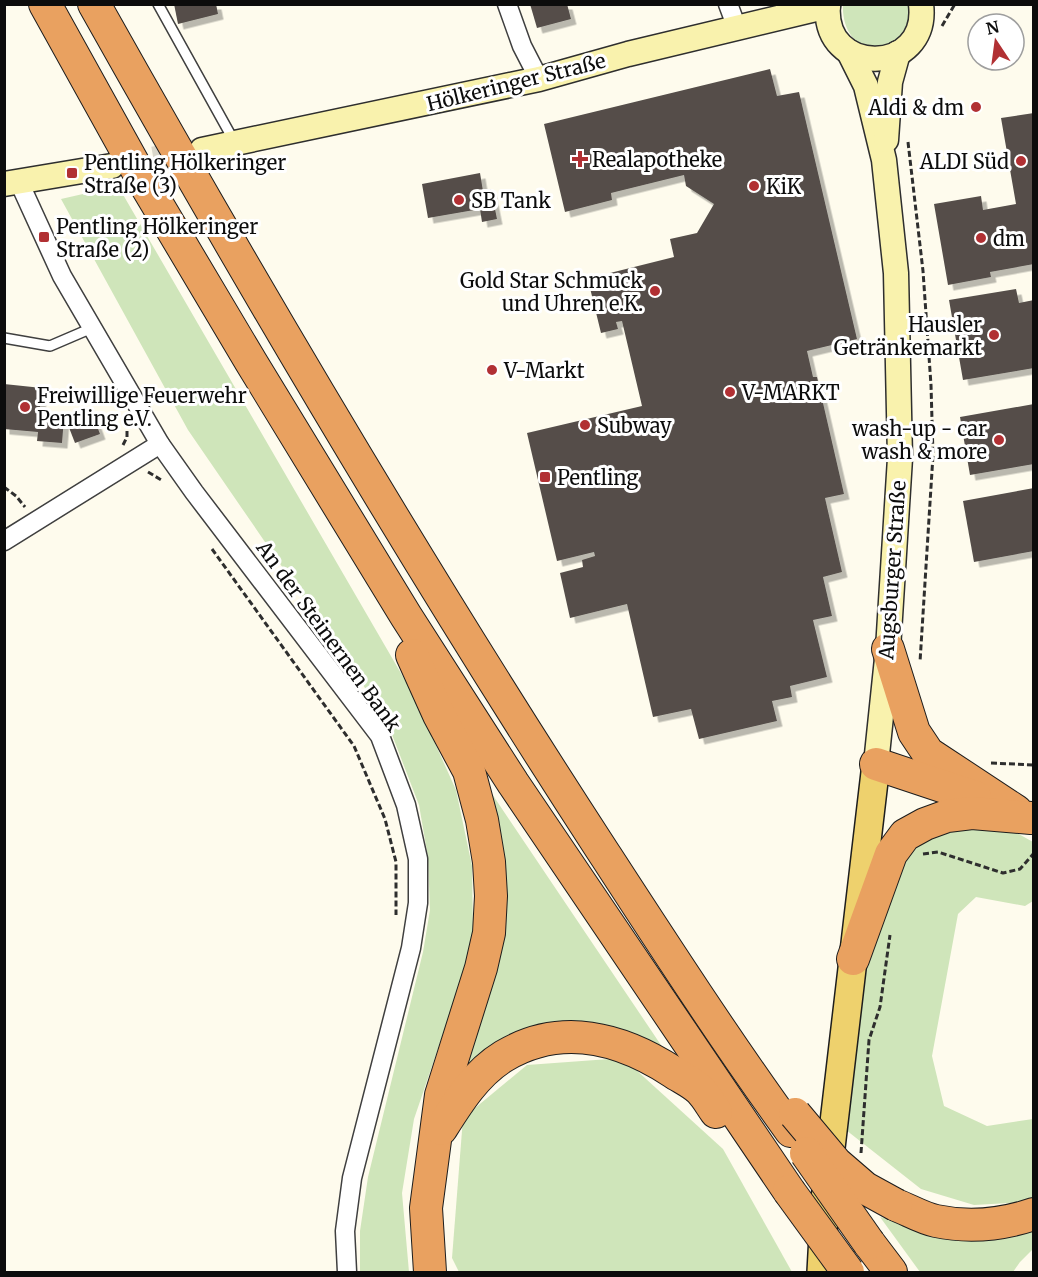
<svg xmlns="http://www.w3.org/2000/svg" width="1038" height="1277" font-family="Merriweather,serif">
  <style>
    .green { fill: #cfe5ba }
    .building { fill: #544e4a; filter: url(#shadow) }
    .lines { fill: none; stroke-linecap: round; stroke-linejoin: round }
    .secondary-tunnel { stroke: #dad7cb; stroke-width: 24; stroke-dasharray: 24 12; stroke-linecap: butt }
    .lane-casing { stroke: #3f3f3f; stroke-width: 12 }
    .street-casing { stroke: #3f3f3f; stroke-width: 21 }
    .secondary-casing { stroke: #2e2e2e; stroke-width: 27 }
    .primary-casing { stroke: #1d1d1d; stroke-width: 30 }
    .highway-casing { stroke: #1d1d1d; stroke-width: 34 }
    .path { stroke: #2e2e2e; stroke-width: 3; stroke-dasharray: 6 3; stroke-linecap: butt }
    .lane { stroke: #fff; stroke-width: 9 }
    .street { stroke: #fff; stroke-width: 18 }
    .secondary { stroke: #f9f2ad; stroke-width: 24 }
    .primary { stroke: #eed16d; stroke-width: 27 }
    .highway { stroke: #e9a160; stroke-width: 32 }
    .highway-bridge-casing { stroke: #1d1d1d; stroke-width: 34; stroke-linecap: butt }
    .highway-bridge { stroke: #e9a160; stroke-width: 32 }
    .poi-dot { fill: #b13033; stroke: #fff; stroke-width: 2 }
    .labels { text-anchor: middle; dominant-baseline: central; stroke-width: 6; stroke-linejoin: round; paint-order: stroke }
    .street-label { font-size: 20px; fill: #0c0c0c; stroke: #fff }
    .poi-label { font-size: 20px; fill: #0c0c0c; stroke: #fff; text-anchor: start }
  </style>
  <defs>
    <filter id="shadow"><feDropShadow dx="5.5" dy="5.5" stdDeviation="0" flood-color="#0004"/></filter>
  </defs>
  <rect width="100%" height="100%" fill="#fefbed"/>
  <g class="green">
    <path d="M 843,5 L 915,5 L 916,13 L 897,43 C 890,44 881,48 873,47 C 851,46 842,24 843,5 Z"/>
    <path d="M 118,186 L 413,694 L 456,790 L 472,866 L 473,933 L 462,978 L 414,1119 L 402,1193 L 409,1272 L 360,1272 L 360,1231 L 368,1177 L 423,952 L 430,910 L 428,857 L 419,805 L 391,732 L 362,683 L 188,430 L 61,199 Z"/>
    <path d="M 482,779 L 669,1057 L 597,1029 L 454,1090 L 482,1003 Z"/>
    <path d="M 947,825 L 1008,828 L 1033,842 L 1033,901 L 1025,906 L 976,897 L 958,914 L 932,1056 L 944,1106 L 987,1126 L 1033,1119 L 1033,1197 L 1025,1202 L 974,1205 L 921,1189 L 846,1130 L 870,943 L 901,852 Z"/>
    <path d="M 623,1058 L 723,1149 L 792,1272 L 459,1272 L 452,1258 L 463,1118 L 527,1065 Z"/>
    <path d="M 880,1217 L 935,1230 L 1033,1227 L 1033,1249 L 1020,1262 L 1013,1272 L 920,1272 Z"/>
  </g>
  <g class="building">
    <path d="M 174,4 L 216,4 L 218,14 L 178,24 Z"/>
    <path d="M 530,4 L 567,4 L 571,19 L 537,28 Z"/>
    <path d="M 770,69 L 777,96 L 799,92 L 857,339 L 807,351 L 813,377 L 817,377 L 844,494 L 825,498 L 842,572 L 823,577 L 832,616 L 813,620 L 827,677 L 790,686 L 792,697 L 772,701 L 777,721 L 699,739 L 691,709 L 653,717 L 627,604 L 570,618 L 560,573 L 583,567 L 582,560 L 595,556 L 594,552 L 557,561 L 527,433 L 642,406 L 622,321 L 616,322 L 618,329 L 601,333 L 590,288 L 613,282 L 610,273 L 674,257 L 670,239 L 697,233 L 714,204 L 686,186 L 684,175 L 611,193 L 612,200 L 565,212 L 544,124 Z"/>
    <path d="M 1034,113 L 1034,264 L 990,272 L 991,277 L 948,285 L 934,204 L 981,196 L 983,210 L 1016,204 L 1001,118 Z"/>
    <path d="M 480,173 L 483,191 L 491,189 L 497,219 L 482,222 L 480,209 L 428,218 L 422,184 Z"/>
    <path d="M 1016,289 L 1019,303 L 1034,300 L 1034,368 L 963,380 L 949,300 Z"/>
    <path d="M 4,384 L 42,388 L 39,415 L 64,418 L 62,443 L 37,441 L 38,432 L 4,429 Z"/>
    <path d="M 1034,404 L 1034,464 L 970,475 L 960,417 Z"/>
    <path d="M 93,415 L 100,434 L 75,443 L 68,425 Z"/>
    <path d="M 1034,488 L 1034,551 L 974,562 L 963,501 Z"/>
  </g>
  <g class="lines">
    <path class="secondary-tunnel" d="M 118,165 L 196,151"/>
    <defs>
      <g id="lane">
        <path d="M 158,4 L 234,141"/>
        <path d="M 4,338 L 50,346 L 92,328"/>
      </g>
      <g id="street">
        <path d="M 507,4 L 522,46 L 539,79"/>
        <path d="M 728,4 L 737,28"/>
        <path d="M 19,182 L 62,276 L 160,444 L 194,492 L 380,736 L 406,805 L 418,859 L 418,903 L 411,948 L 352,1178 L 345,1231 L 347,1272"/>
        <path d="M 4,541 L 160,444"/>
      </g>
      <g id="secondary">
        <path d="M 828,4 C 821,78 930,76 921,4"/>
        <path d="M 849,52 L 866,86 L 884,160 L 896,273 L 900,458 L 888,649 L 876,764"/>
        <path d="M 886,140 L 890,82 L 898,53"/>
        <path d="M 202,150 L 539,79 L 628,54 L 828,6"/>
        <path d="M 4,184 L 112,166"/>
      </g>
      <path id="primary" d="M 821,1272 L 825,1199 L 876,764"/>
      <g id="highway">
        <path d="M 45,4 L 141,177 L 251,362 L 406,616 L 513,783 L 789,1191"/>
        <path d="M 94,4 C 254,289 420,570 598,844 C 661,941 723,1037 791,1131"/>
        <path d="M 888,649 L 914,732 L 928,753 L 1016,811"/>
        <path d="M 412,655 L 439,715 L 469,771 L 482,820 L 489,862 L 491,896 L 489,933 L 481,968 L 441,1095 L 426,1208 L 430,1272"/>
        <path d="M 876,764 L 975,797"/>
        <path d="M 853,959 L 891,854 L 905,835 L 925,824 L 947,816 L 972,813 L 1031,818"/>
        <path d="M 441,1129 C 458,1102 476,1073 504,1056 C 561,1022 621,1038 673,1072 C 682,1078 693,1083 700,1090 C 706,1096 711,1105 716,1112"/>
        <path d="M 896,1205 C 909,1210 922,1218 936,1221 C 969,1228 1001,1225 1034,1214"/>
        <path d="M 869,1243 L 891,1272"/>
      </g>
    </defs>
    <use href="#lane" class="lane-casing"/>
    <use href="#street" class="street-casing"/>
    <use href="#secondary" class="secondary-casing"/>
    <use href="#primary" class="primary-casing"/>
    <use href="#highway" class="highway-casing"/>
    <g class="path">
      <path d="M 942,26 L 955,4"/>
      <path d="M 908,142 L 923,271 L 931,385 L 933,455 L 920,662"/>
      <path d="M 123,445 L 127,437 L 127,426"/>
      <path d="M 148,472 L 163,481"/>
      <path d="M 4,487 L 16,496 L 25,507"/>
      <path d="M 212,549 L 354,746 L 385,819 L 396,862 L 396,915"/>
      <path d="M 991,763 L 1034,765"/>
      <path d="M 923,854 L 938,852 L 1003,873 L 1020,869 L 1034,853"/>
      <path d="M 861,1153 L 869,1040 L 880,1007 L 890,935"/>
    </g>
    <use href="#lane" class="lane"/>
    <use href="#street" class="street"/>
    <use href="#secondary" class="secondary"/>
    <use href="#primary" class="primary"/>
    <use href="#highway" class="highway"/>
    <defs>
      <g id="highway-bridge">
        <path d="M 795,1114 L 836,1163 L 865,1188 L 896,1205"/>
        <path d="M 806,1153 L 869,1243"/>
        <path d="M 789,1191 L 848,1272"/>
      </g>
    </defs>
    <use href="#highway-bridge" class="highway-bridge-casing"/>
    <use href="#highway-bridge" class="highway-bridge"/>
  </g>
  <g class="poi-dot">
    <circle cx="976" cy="107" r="6"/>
    <path d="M577 150h6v6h6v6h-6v6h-6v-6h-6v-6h6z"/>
    <circle cx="1021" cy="161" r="6"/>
    <rect x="66" y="167" width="12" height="12" rx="3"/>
    <circle cx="754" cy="186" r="6"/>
    <circle cx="459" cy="200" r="6"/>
    <rect x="38" y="231" width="12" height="12" rx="3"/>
    <circle cx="981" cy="238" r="6"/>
    <circle cx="655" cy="291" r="6"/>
    <circle cx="994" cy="335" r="6"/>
    <circle cx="492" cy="370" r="6"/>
    <circle cx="730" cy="392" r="6"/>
    <circle cx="25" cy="407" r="6"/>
    <circle cx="585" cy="425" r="6"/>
    <circle cx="999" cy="440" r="6"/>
    <rect x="539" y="471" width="12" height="12" rx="3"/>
  </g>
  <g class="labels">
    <g class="street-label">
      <text transform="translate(516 82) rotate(-14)">Hölkeringer Straße</text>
      <text transform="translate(892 570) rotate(-86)">Augsburger Straße</text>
      <text transform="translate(329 636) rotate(54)">An der Steinernen Bank</text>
    </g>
    <g class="poi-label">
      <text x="964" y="107" text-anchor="end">Aldi &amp; dm</text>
      <text x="592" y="159">Realapotheke</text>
      <text x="1009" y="161" text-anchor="end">ALDI Süd</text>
      <text x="84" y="162">Pentling Hölkeringer<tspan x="84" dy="23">Straße (3)</tspan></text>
      <text x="766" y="186">KiK</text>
      <text x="471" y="200">SB Tank</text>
      <text x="56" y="226">Pentling Hölkeringer<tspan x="56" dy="23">Straße (2)</tspan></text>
      <text x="993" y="238">dm</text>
      <text x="643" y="280" text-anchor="end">Gold Star Schmuck<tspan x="643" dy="23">und Uhren e.K.</tspan></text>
      <text x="982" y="324" text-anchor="end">Hausler<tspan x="982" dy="23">Getränkemarkt</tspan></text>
      <text x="504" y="370">V-Markt</text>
      <text x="742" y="392">V-MARKT</text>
      <text x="37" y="395">Freiwillige Feuerwehr<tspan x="37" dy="23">Pentling e.V.</tspan></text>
      <text x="597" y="425">Subway</text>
      <text x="987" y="428" text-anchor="end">wash-up - car<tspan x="987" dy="23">wash &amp; more</tspan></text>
      <text x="557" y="477">Pentling</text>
    </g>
  </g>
  <rect width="1038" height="1277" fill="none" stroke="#0c0c0c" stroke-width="12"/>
  <g transform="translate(996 42) rotate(347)"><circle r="28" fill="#ffffff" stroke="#9e9e9e" stroke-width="1.5"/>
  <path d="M0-4.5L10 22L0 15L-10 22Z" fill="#b13033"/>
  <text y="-9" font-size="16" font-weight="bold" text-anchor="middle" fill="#0c0c0c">N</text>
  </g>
</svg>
